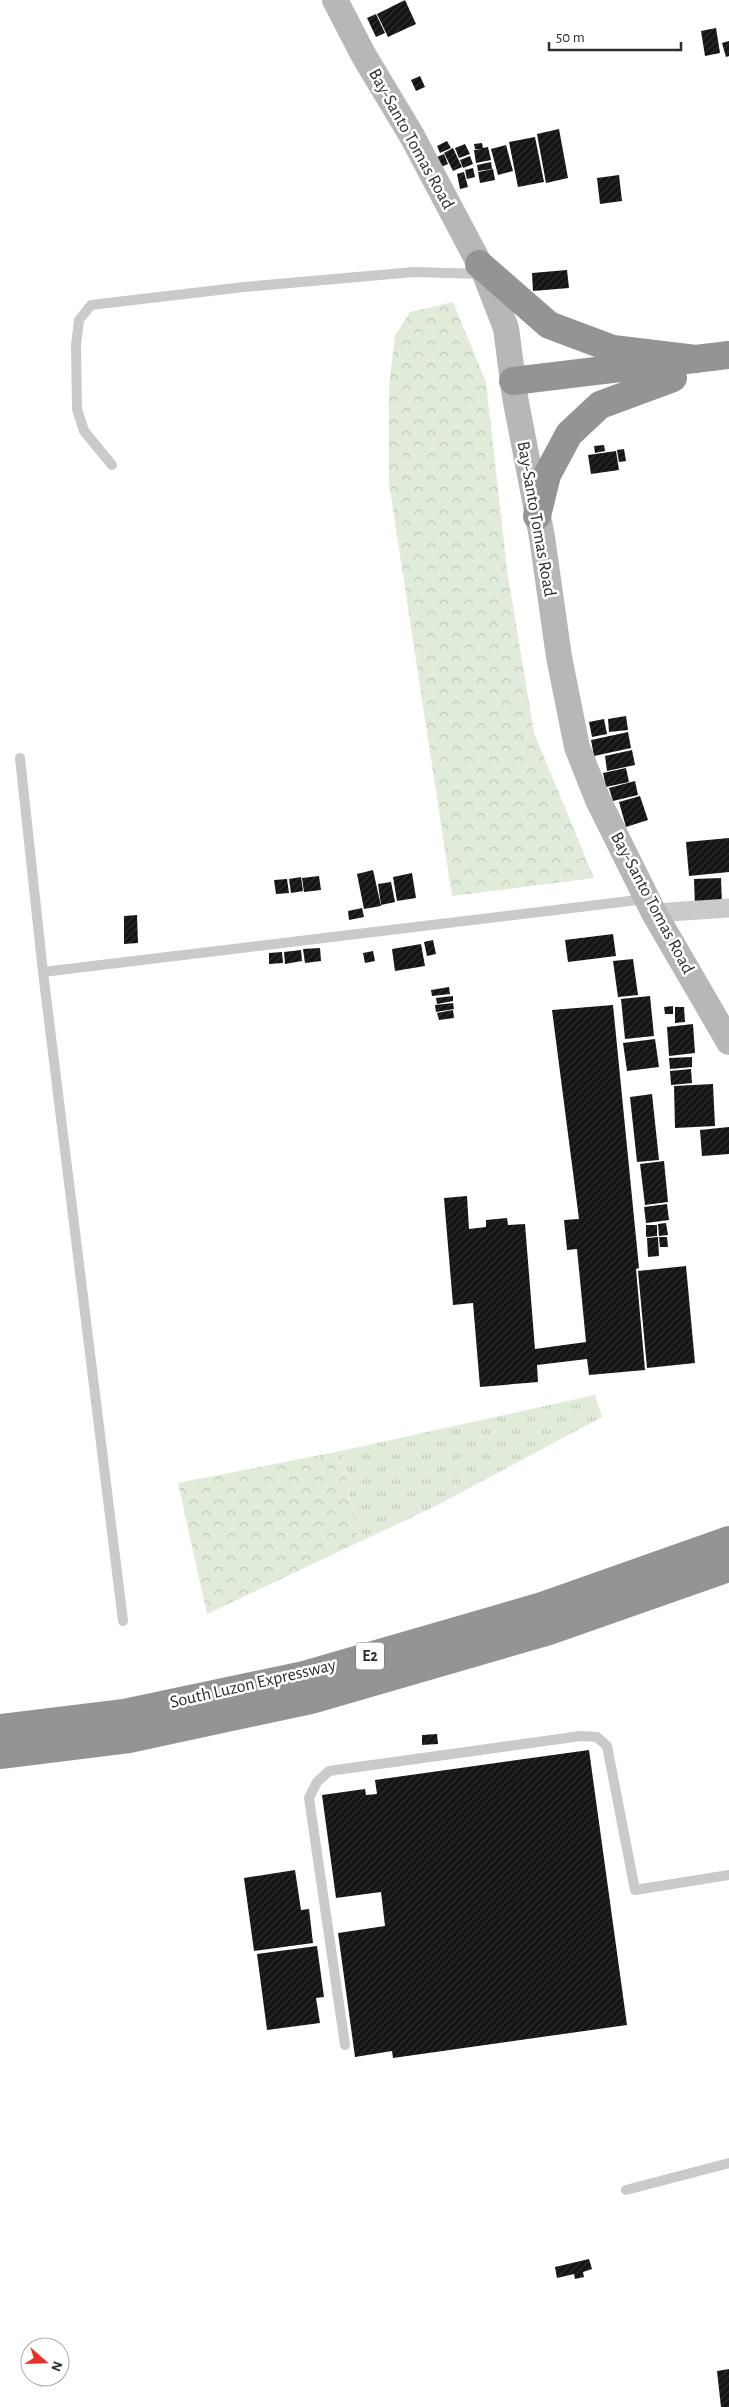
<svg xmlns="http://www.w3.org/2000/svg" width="729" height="2407" font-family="'Alegreya Sans',sans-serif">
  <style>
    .grass { fill: url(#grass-tufts) }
    .forest { fill: url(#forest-crowns) }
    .building { fill: url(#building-hatch) }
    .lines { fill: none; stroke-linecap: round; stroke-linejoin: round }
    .service { stroke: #cacaca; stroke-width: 10 }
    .minor { stroke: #cacaca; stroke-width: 19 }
    .secondary { stroke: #b7b7b7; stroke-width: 26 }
    .motorway { stroke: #949494; stroke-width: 28 }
    .labels { text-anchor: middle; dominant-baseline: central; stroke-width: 5; stroke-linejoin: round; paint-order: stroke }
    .shield { fill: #fff; stroke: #6c6c6c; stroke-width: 1 }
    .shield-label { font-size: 16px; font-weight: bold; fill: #2d2d2d }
    .street-label { font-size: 18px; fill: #2d2d2d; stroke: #fff }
  </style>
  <defs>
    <pattern id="grass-tufts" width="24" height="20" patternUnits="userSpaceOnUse" patternTransform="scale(1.25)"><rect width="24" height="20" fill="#e1ebda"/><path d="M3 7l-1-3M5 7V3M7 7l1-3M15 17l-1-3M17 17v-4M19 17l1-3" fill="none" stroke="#c1cabb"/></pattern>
    <pattern id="forest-crowns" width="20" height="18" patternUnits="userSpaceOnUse" patternTransform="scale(1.25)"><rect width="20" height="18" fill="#e1ebda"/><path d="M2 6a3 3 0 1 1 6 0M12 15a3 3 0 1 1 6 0" fill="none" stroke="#c1cabb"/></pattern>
    <pattern id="building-hatch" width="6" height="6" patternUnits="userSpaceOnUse" patternTransform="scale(1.25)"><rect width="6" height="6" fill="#141414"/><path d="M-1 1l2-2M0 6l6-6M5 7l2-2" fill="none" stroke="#2e2e2e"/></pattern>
  </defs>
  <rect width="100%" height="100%" fill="#fff"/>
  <path class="grass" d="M 595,1395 L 602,1417 L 434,1507 L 359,1542 L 341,1451 Z"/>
  <g class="forest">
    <path d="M 453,302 L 486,382 L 507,570 L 534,733 L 594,878 L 452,896 L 389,483 L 389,386 L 395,336 L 410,312 Z"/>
    <path d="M 341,1451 L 359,1542 L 207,1614 L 178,1483 Z"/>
  </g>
  <g class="building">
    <path d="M 405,0 L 416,24 L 388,37 L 377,14 Z"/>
    <path d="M 376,14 L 385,33 L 376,37 L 367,18 Z"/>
    <path d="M 716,28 L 720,53 L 705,56 L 701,31 Z"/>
    <path d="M 729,41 L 729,56 L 726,57 L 722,43 Z"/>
    <path d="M 420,76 L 425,87 L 416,91 L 411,80 Z"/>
    <path d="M 559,129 L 568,178 L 546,183 L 537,134 Z"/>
    <path d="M 535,137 L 544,182 L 518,187 L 509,142 Z"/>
    <path d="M 447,141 L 451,148 L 440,153 L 437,146 Z"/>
    <path d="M 482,143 L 483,148 L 488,147 L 491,160 L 476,163 L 474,150 L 481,149 L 475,149 L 474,144 Z"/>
    <path d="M 465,144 L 470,154 L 459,158 L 455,148 Z"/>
    <path d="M 506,145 L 513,171 L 498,175 L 491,149 Z"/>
    <path d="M 453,148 L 462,167 L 453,171 L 444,153 Z"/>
    <path d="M 444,154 L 448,164 L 441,167 L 437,157 Z"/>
    <path d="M 470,156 L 473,164 L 463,168 L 460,160 Z"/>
    <path d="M 491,162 L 492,169 L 478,171 L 477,165 Z"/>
    <path d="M 473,168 L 475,177 L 467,179 L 465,170 Z"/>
    <path d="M 493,169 L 495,180 L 480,183 L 478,172 Z"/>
    <path d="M 464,172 L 468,187 L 460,189 L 457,174 Z"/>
    <path d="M 619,175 L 622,201 L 600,204 L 597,178 Z"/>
    <path d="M 567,270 L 569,288 L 533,291 L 532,273 Z"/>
    <path d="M 604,445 L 605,451 L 595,453 L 594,446 Z"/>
    <path d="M 624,449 L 626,461 L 619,462 L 617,450 Z"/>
    <path d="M 616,451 L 619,470 L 591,474 L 588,455 Z"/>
    <path d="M 626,716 L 628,730 L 609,732 L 608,719 Z"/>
    <path d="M 604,719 L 607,734 L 592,737 L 589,722 Z"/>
    <path d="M 628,732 L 631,748 L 594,756 L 591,740 Z"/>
    <path d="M 632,750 L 635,765 L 607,771 L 605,756 Z"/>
    <path d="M 626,768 L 629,782 L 606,787 L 603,773 Z"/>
    <path d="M 635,781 L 638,795 L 613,801 L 609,788 Z"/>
    <path d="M 640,796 L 648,820 L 626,827 L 619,802 Z"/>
    <path d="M 729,838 L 729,872 L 689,876 L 686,842 Z"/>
    <path d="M 373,870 L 381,906 L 364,909 L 357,874 Z"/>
    <path d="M 412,873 L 416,898 L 397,901 L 393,877 Z"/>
    <path d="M 319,876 L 321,890 L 304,892 L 302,878 Z"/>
    <path d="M 301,877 L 303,891 L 291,893 L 289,879 Z"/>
    <path d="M 721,878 L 722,905 L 695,907 L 694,879 Z"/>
    <path d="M 287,879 L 289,893 L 276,894 L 274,880 Z"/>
    <path d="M 391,882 L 395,902 L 381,905 L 378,884 Z"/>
    <path d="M 362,908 L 364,917 L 349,920 L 348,911 Z"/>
    <path d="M 137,915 L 138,943 L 124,944 L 124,916 Z"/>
    <path d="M 613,934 L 616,956 L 568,962 L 565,940 Z"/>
    <path d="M 433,940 L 436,954 L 427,956 L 424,942 Z"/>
    <path d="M 421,944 L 425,966 L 395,971 L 392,949 Z"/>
    <path d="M 320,948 L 321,961 L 305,963 L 303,949 Z"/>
    <path d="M 301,950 L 302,961 L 285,964 L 284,952 Z"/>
    <path d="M 373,951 L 375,961 L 365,963 L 363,953 Z"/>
    <path d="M 282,952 L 283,963 L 269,964 L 269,953 Z"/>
    <path d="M 633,959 L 638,995 L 618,997 L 613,961 Z"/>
    <path d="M 449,987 L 450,994 L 432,996 L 431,990 Z"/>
    <path d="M 453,996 L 453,1001 L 437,1004 L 436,998 Z"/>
    <path d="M 650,996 L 654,1036 L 625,1039 L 621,999 Z"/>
    <path d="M 453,1003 L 454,1009 L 436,1012 L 435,1005 Z"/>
    <path d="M 613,1005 L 639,1268 L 636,1269 L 645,1370 L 589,1375 L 587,1359 L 537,1365 L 538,1382 L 480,1387 L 473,1303 L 453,1305 L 444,1198 L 467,1196 L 469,1229 L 486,1227 L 486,1220 L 507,1218 L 508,1225 L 525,1224 L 535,1349 L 586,1342 L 577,1249 L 567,1250 L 564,1220 L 579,1219 L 552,1010 Z"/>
    <path d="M 673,1006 L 673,1014 L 665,1014 L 664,1007 Z"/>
    <path d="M 675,1007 L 684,1007 L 685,1022 L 675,1023 Z"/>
    <path d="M 453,1010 L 454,1018 L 439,1020 L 437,1013 Z"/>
    <path d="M 693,1024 L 695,1053 L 669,1056 L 667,1027 Z"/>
    <path d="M 655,1039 L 659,1067 L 627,1071 L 623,1043 Z"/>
    <path d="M 692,1057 L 692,1067 L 670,1069 L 669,1058 Z"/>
    <path d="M 691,1069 L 692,1083 L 671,1085 L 670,1071 Z"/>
    <path d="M 713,1084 L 715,1126 L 675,1128 L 674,1086 Z"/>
    <path d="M 652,1094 L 659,1160 L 637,1162 L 630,1097 Z"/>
    <path d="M 729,1127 L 729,1154 L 702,1156 L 700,1130 Z"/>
    <path d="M 664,1161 L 668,1202 L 645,1205 L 640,1164 Z"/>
    <path d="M 667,1204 L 669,1220 L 646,1223 L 644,1207 Z"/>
    <path d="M 666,1223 L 668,1235 L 659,1236 L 658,1224 Z"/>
    <path d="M 646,1225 L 657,1225 L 657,1236 L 646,1237 Z"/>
    <path d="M 658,1237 L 659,1256 L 648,1257 L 647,1238 Z"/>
    <path d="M 659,1237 L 667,1237 L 668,1247 L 660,1247 Z"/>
    <path d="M 686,1266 L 695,1363 L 647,1368 L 638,1271 Z"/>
    <path d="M 437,1734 L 438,1744 L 422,1745 L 422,1735 Z"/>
    <path d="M 589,1750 L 627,2025 L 393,2058 L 392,2051 L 355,2057 L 338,1933 L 385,1926 L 381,1892 L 336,1898 L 322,1795 L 365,1789 L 366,1795 L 377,1794 L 375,1780 Z"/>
    <path d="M 295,1870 L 301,1910 L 309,1909 L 313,1943 L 254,1951 L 244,1878 Z"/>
    <path d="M 317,1946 L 324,1997 L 316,1998 L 320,2023 L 267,2030 L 257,1954 Z"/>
    <path d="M 589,2259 L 592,2269 L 583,2272 L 584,2277 L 575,2279 L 574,2274 L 557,2278 L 555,2267 Z"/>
    <path d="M 729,2369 L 729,2407 L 721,2407 L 717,2371 Z"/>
  </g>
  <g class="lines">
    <g class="service">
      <path d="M 112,465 L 84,431 L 77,409 L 76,345 L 79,320 L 91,305 L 244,287 L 414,272 L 482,274"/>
      <path d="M 20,758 L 43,972"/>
      <path d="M 123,1621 L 43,972 L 646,899"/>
      <path d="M 345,2045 L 309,1798 L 317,1782 L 329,1771 L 581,1736 L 597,1737 L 607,1746 L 635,1890 L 729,1875"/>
      <path d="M 626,2190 L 729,2163"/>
    </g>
    <path class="minor" d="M 654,913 L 729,908"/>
    <path class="secondary" d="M 335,0 L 364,56 L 412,136 L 485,274 L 506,328 L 515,397 L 542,537 L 559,657 L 577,747 L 598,800 L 654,913 L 729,1042"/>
    <g class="motorway">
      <path d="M 479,264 L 549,325 L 613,349 L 696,359"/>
      <path d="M 513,381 L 729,355"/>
      <path d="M 537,516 L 547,475 L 569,434 L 600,405 L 673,378"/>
      <path d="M 0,1728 L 124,1713 L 304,1675 L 542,1606 L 729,1540"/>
      <path d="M 0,1755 L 129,1739 L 311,1700 L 549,1631 L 729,1568"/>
    </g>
  </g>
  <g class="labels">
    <rect class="shield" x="356" y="1642.5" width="28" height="27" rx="4"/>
    <g class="shield-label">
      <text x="370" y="1656">E2</text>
    </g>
    <g class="street-label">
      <text transform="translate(411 139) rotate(61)">Bay-Santo Tomas Road</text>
      <text transform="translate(536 519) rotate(80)">Bay-Santo Tomas Road</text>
      <text transform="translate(652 903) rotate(62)">Bay-Santo Tomas Road</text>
      <text transform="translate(253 1684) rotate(-13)">South Luzon Expressway</text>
    </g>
  </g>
  <g transform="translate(45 2362) rotate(110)"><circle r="24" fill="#ffffff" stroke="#ababab"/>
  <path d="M0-4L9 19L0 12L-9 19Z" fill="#ea3129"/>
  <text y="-8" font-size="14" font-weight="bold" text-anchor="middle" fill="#2d2d2d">N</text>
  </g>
  <path d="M549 42v8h132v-8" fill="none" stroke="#2d2d2d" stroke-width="2.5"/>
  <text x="556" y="42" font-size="15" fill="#2d2d2d" stroke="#ffffff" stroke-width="4" paint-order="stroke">50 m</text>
</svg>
